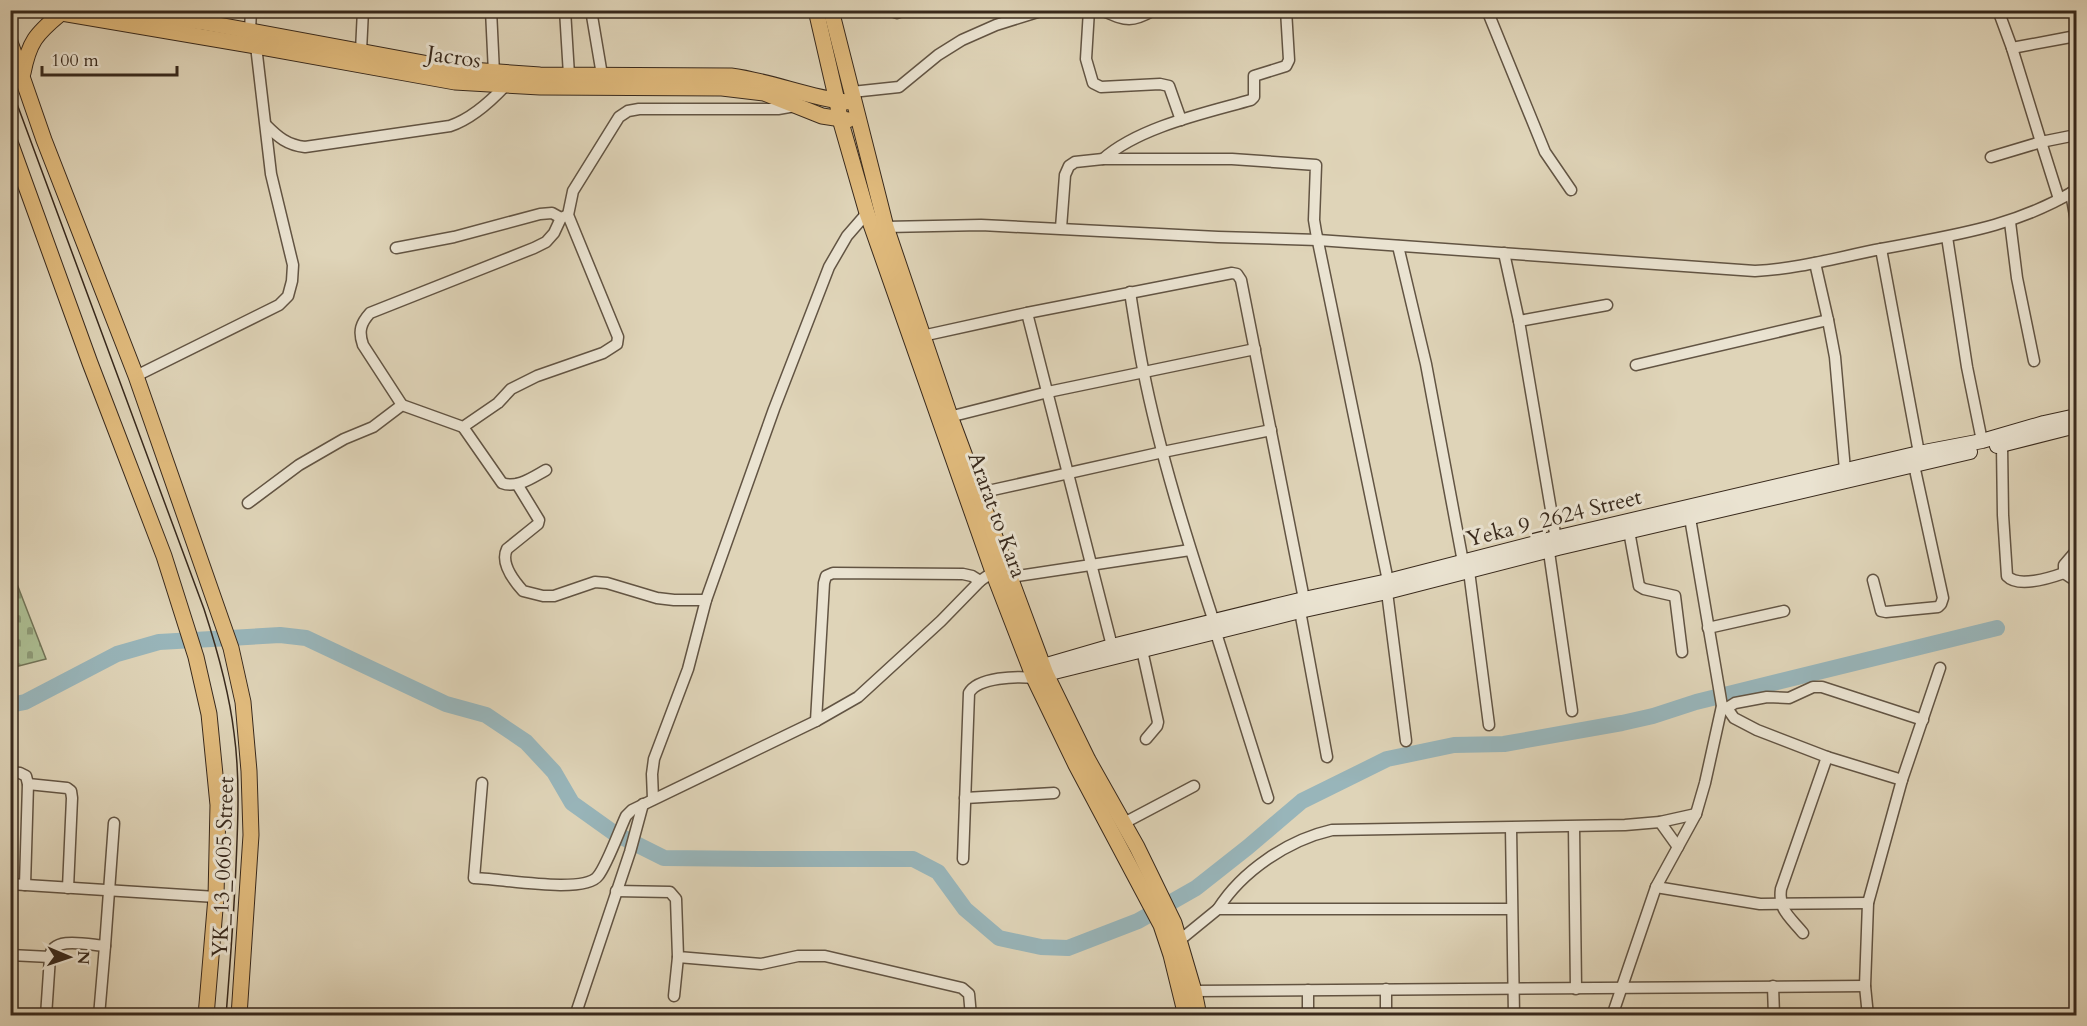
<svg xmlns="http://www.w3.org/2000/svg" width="2087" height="1026" font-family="Cardo,serif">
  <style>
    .cemetery { fill: url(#cemetery-stones); stroke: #727458; stroke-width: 1.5 }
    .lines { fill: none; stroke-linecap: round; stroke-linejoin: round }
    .river { stroke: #98b5ba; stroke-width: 16 }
    .minor-casing { stroke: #625443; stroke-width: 13 }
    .secondary-casing { stroke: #38291c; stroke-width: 16 }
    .primary-casing { stroke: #38291c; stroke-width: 17 }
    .minor { stroke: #eae3d1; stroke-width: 10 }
    .secondary { stroke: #eae3d1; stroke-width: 14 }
    .primary { stroke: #e0ba7c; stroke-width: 15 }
    .tram { stroke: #38291c; stroke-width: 1.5 }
    .labels { text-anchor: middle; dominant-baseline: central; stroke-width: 6; stroke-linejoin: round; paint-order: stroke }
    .street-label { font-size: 22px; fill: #38291c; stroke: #eae3d1 }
  </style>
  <defs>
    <pattern id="cemetery-stones" width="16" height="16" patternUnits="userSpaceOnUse" patternTransform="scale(1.5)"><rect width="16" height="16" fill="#acbe93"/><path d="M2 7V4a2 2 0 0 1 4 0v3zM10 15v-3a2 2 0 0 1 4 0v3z" fill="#8d9a77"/></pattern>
  </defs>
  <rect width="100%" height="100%" fill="#dfd4b8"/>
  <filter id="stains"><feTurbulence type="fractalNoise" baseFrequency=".00333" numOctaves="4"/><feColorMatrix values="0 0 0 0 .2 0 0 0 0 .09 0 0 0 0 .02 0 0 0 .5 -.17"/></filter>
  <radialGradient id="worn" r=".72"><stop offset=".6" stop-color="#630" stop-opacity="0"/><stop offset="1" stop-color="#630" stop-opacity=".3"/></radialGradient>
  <path class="cemetery" d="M 10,566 L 46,659 L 11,668 L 10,668 Z"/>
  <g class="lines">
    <path class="river" d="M 10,705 L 25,702 L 117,654 L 159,642 L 280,635 L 306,638 L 446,704 L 486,715 L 526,742 L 554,772 L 572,803 L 614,833 L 664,858 L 758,859 L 913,859 L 938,872 L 965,909 L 999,938 L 1041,947 L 1068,948 L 1138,921 L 1196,888 L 1248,847 L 1302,801 L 1387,759 L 1454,745 L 1504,744 L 1622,723 L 1653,716 L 1696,702 L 1997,628"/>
    <defs>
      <g id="minor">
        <path d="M 491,10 L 494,73"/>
        <path d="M 565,10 L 569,75"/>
        <path d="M 591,10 L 602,75"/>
        <path d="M 889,10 L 897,13 L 905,10"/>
        <path d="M 1089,10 L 1086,59 L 1093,83 L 1101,87 L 1160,84 L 1169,86 L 1181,120"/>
        <path d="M 1101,10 C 1125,20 1130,24 1154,10"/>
        <path d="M 1487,10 L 1545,152 L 1571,190"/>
        <path d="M 1998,10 L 2012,48 L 2041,142 L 2076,135"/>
        <path d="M 250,31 L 251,10"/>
        <path d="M 2012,48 L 2076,36"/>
        <path d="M 361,51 L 363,10"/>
        <path d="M 852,92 L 899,87 L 938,55 L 962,40 L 996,25 L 1044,10"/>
        <path d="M 266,125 C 278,137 287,145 305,147 L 450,126 C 471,119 490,102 505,86"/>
        <path d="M 1991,157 L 2041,142 L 2059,199"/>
        <path d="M 1103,159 C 1139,127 1205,113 1251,100 L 1254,97 L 1254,76 L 1286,66 L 1289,60 L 1286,10"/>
        <path d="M 2071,193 L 2076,221"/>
        <path d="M 2010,222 L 2017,278 L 2034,361"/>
        <path d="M 886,227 L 981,225 L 1218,237 L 1318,240 L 1755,271 C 1798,269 1839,257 1881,249 C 1952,235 2013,228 2076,190"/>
        <path d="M 1061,228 L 1065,175 L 1069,166 L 1075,162 L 1103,159 L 1232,159 L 1316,165 L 1314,220 L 1316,232 L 1388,581"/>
        <path d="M 1947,237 L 1967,367 L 1982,441"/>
        <path d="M 1398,246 L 1426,364 L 1463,562"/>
        <path d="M 396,248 L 454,237 L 540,214 L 552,213 L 561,218"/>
        <path d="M 1881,249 L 1919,453"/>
        <path d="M 1504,253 L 1519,321 L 1557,545"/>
        <path d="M 1130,292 C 1134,318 1138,344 1143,369 C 1160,455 1187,539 1214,622"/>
        <path d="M 1027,313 L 1112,646"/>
        <path d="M 1828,320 L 1835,357 L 1845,470"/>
        <path d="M 1519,321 L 1607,305"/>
        <path d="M 922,336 L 1027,313 L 1232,273 L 1237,274 L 1241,280 L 1304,599"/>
        <path d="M 1636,365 L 1828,320 L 1815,263"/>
        <path d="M 136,376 L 279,305 L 288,296 L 292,281 L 293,265 L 271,174 L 256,46"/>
        <path d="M 402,405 L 363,345 C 358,331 361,323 370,313 L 534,248 L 546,242 L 554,233 L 561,218 L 568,215"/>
        <path d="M 945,418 L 1048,392 L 1255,349"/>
        <path d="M 463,427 L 502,483 C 517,489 533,477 546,470"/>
        <path d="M 2002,445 L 2003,515 L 2007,576 C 2018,588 2050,578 2064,573 L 2064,565 L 2076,551"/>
        <path d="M 517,484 L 539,520 L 538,524 L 507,549 C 500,563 514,581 523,591 L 543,596 L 554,596 L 595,582 L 607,583 L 657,598 L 674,600 L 706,600"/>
        <path d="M 979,493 L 1163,452 L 1271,430"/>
        <path d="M 248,503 L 299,465 L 344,439 L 373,427 L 402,405 L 463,427 L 498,403 L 511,389 L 537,376 L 603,353 L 617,344 L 618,337 L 568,215 L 573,191 L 619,117 L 628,111 L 639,109 L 778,109 L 795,106"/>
        <path d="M 1629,531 L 1639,586 L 1644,589 L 1675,596 L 1682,652"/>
        <path d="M 1548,545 L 1572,711"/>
        <path d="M 1469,571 L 1489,725"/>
        <path d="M 2064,573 L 2076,581"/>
        <path d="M 1011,577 L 1190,550"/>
        <path d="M 1873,580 L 1881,611 L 1886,612 L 1938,607 L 1941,604 L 1943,598 L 1914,465"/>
        <path d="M 1387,592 L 1406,741"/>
        <path d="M 1300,611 L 1327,757"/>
        <path d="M 1708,628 L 1784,611"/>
        <path d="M 1216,633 L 1268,798"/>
        <path d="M 1142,650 L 1158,722 L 1157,726 L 1146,739"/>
        <path d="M 1722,706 L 1727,708 L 1735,703 L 1767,697 L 1789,698 L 1813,687 L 1822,687 L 1923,720"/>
        <path d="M 1727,708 L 1734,718 L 1757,730 L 1827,757 L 1902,780"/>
        <path d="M 816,721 L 824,583 L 826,576 L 833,573 L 963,574 L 972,576 L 980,581"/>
        <path d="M 10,772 L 20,773 L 26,776 L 28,784 L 25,885"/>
        <path d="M 482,783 L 474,878 C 498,878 584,895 598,876 C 607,865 619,831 626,816 L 632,810 L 816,721 L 858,697 L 941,621 L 980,581 L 993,572"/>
        <path d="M 28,784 L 67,788 L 71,791 L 72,798 L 68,888"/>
        <path d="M 965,798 L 1054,793"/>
        <path d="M 653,799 L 652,774 L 654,759 L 688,669 L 706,600 L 774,409 L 829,267 L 847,236 L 867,213"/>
        <path d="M 1660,822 L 1678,847"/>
        <path d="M 1124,823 L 1194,786"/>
        <path d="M 1574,827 L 1576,989"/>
        <path d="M 1511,828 L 1514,1016"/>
        <path d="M 963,859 L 969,693 C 978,677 1017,676 1034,678"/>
        <path d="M 10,884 L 216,897"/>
        <path d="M 1656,887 L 1760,904 L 1868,903"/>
        <path d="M 616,891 L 670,892 L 676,899 L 678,957 L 761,964 L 798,956 L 825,956 L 962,988 L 969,994 L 971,1016"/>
        <path d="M 1218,909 C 1242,871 1288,840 1332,830 L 1625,825 L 1660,822 L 1696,814"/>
        <path d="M 1803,933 C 1790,917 1778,910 1781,889 L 1827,757"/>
        <path d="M 1180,940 L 1218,909 L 1511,909"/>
        <path d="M 10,955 L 50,957 C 52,935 89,945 105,946 L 114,823"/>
        <path d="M 1773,986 L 1774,1016"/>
        <path d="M 1386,989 L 1386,1016"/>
        <path d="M 1308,990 L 1308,1016"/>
        <path d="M 1194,991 C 1417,989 1641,989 1865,986"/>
        <path d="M 674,996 L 678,957"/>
        <path d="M 46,1016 L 50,957"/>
        <path d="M 99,1016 L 105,946"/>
        <path d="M 575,1016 L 630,852 L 643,804"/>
        <path d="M 1612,1016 L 1656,887 L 1696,814 L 1705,783 L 1722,706 L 1690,518"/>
        <path d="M 1868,1016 L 1865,986 L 1868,903 L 1902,780 L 1940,668"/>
      </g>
      <g id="secondary">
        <path d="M 1997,446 L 2072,427"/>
        <path d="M 1033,669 L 1112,646 L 1304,599 L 1388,581 L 1555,538 L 1919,453 L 1982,441 L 2044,423 L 2076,416"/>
        <path d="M 1038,676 L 1300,611 L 1387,592 L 1558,548 L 1970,452"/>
      </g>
      <g id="primary">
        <path d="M 44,10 L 256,46 L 455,82 L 540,87 L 722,88 L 764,93 L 822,116 L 848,120"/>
        <path d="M 114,10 L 202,22 L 456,69 L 540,75 L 731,76 C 770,81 807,97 846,102"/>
        <path d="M 816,10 L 837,101 L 840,119 L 867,213 L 993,572 L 1034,678 L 1076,765 L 1161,925 L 1171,955 L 1186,1016"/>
        <path d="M 831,10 L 886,227 L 950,416 L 1046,674 L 1088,760 L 1137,847 L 1174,923 L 1194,991 L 1199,1016"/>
        <path d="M 10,42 L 44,140 L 136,376 L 231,648 L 243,702 L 249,771 L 251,835 L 239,1016"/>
        <path d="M 23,73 C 29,42 36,34 60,14"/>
        <path d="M 10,142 L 90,363 L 164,556 L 196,657 L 209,714 L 218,805 L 216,897 L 206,1016"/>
      </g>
    </defs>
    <use href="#minor" class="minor-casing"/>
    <use href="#secondary" class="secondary-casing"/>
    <use href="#primary" class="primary-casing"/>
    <use href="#minor" class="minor"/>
    <use href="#secondary" class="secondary"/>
    <use href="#primary" class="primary"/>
    <path class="tram" d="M 10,85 L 204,609 C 217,649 229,690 234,733 C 240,776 238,821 236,865 C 234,915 230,965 226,1016"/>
  </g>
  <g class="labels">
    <g class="street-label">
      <text transform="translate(454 57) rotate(8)">Jacros</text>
      <text transform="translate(997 515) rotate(70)">Ararat to Kara</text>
      <text transform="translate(1554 518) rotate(-14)">Yeka 9_2624 Street</text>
      <text transform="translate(223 867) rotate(-88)">YK_13_0605 Street</text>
    </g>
  </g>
  <rect width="2087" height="1026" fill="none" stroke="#dfd4b8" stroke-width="36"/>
  <rect x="12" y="12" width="2063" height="1002" fill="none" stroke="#38291c" stroke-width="3"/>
  <rect x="18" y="18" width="2051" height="990" fill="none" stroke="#38291c" stroke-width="1.5"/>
  <g transform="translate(69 957) rotate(92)" stroke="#eae3d1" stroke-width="4.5" paint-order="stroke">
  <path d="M0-4.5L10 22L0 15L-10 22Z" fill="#38291c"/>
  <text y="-9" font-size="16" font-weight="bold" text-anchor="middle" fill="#38291c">N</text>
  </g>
  <path d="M42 66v9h135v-9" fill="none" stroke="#38291c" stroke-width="3"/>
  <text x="51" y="66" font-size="18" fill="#38291c" stroke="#eae3d1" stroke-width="4.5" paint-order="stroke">100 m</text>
  <rect width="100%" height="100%" filter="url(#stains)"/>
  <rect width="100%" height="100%" fill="url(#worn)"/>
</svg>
